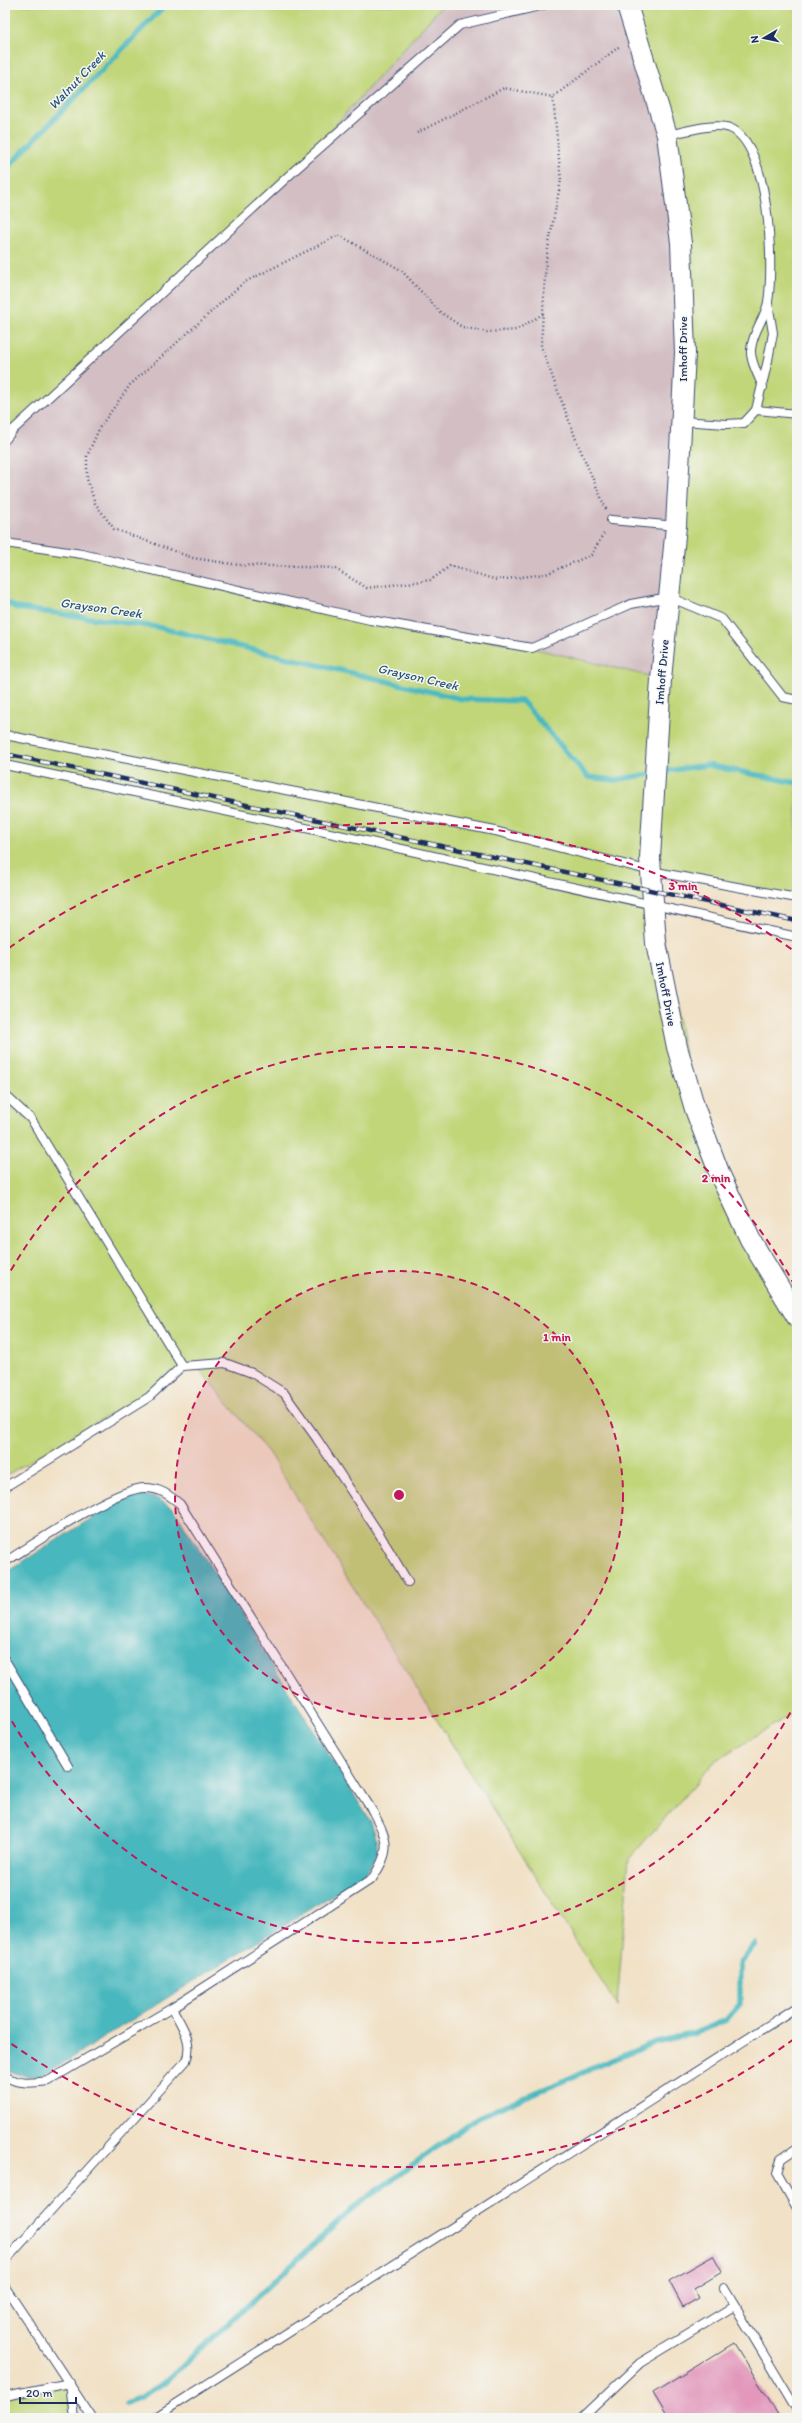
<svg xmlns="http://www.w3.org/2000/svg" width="802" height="2423" font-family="Itim,sans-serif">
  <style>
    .industrial { fill: #d2bec3 }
    .green { fill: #c1d679; stroke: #6e826c }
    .water { fill: #49b8be; stroke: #32748e }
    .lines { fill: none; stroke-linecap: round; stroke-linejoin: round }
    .stream { stroke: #49b8be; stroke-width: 5.5 }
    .building { fill: #e297bb }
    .service-casing { stroke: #3b4a6e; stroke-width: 10 }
    .tertiary-casing { stroke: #3b4a6e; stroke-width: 22 }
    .path { stroke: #3b4a6e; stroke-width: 2.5; stroke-dasharray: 1 3; stroke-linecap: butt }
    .service { stroke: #fff; stroke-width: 8 }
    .tertiary { stroke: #fff; stroke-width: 20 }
    .rail-casing { stroke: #1b2f5e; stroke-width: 4.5 }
    .rail { stroke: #f6f6f2; stroke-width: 3; stroke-dasharray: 9; stroke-linecap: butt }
    .ring { fill: none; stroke: #c2185b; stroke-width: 2; stroke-dasharray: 7 5 }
    .labels { text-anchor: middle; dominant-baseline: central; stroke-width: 3; stroke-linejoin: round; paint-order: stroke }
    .street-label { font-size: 12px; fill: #1b2f5e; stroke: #f6f6f2 }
    .water-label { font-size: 13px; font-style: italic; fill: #29587b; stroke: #f6f6f2 }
    .centre { fill: #c2185b; stroke: #f6f6f2; stroke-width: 2 }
    .ring-label { font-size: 12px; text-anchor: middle; font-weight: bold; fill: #c2185b; stroke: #f6f6f2; stroke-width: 3; stroke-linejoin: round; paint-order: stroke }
  </style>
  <rect width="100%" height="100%" fill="#f6f6f2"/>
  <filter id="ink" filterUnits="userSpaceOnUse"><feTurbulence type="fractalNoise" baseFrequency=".025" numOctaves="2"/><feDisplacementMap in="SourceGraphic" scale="8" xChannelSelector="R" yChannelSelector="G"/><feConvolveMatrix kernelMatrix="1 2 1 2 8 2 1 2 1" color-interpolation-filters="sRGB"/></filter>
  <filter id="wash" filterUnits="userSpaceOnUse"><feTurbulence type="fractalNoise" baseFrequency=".012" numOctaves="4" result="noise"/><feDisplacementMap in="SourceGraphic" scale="16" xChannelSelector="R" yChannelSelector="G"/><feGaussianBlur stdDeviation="0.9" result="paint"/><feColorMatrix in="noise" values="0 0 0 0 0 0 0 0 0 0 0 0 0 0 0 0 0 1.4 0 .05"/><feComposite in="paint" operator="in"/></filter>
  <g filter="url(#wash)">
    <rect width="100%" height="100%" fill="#f1e1c6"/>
    <path class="industrial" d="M 443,5 L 627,5 L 667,135 L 681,243 L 661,679 L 532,648 L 370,620 L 5,543 L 5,440 L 296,169 Z"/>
    <g class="green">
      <path d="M 5,5 L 443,5 L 296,169 L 5,440 Z"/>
      <path d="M 627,5 L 797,5 L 797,898 L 651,871 L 695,1109 L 797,1317 L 797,1711 L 716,1760 L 629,1859 L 617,2006 L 268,1452 L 195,1364 L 5,1476 L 5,543 L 82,554 L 370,620 L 532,648 L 661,679 L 681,421 L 667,135 Z"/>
      <path d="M 70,2383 L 74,2418 L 5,2418 L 5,2396 Z"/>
    </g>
    <path class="water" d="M 144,1495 L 158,1499 L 174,1509 L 371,1822 C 381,1850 380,1859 358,1879 L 53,2069 C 35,2079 24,2077 5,2069 L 5,1573 L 114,1504 L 131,1497 Z"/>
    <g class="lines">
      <g class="stream">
        <path d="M 5,170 L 165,5"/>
        <path d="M 5,602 L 17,608 L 157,627 L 462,699 L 522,701 L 588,777 L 614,780 L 651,774"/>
        <path d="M 660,772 L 707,765 L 797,783"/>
        <path d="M 125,2403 L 141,2397 L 162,2384 L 356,2206 L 478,2117 L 655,2042 L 695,2033 L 726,2020 L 740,2004 L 740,1963 L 755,1944"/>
      </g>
    </g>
    <g id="blocks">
      <g class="building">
        <path d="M 713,2256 L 722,2272 L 694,2289 L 699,2298 L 683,2307 L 669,2281 Z"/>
        <path d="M 734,2343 L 780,2418 L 668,2418 L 653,2393 Z"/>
      </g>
    </g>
  </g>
  <g filter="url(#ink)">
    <use href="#blocks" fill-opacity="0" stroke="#3b4a6e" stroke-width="1"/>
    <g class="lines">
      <defs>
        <g id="service">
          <path d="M 667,135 C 683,132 714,122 730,128 C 770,145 774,264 768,302 C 765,319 752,332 751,350 C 750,361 759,377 763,387"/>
          <path d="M 756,410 L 797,414"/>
          <path d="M 681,421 L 726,424 L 744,423 L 756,410 L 768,360 L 773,333 L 768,303"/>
          <path d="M 5,440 L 13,430 L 296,169 L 460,25 L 544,5"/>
          <path d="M 611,520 L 676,526"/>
          <path d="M 5,543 L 82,554 L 370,620 L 532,648 L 631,604 L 669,597 L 722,619 L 783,697 L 797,700"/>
          <path d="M 5,735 L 495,831 L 651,871 L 797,898"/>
          <path d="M 5,765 L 339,835 L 797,937"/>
          <path d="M 5,1095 L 31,1119 L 182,1366 L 225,1363 L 252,1373 L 284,1393 L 317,1439 L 380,1535 L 408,1582"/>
          <path d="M 5,1487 L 149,1397 L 182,1366"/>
          <path d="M 5,1562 C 34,1544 115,1488 145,1488 C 160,1488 169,1495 180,1504 L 373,1812 C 389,1842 391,1850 372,1879 L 172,2008 L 48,2081 C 33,2083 18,2085 5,2076"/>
          <path d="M 5,1660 L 68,1766"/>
          <path d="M 797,2148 L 781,2159 L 777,2173 L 797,2208"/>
          <path d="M 5,2261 L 186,2061 C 194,2041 181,2025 172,2008"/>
          <path d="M 5,2287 L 92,2418"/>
          <path d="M 724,2288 L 797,2410"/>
          <path d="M 5,2396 L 70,2383 L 74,2418"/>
          <path d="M 154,2418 L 797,2007"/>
          <path d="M 582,2418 L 640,2363 L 734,2306"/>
        </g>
        <path id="tertiary" d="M 627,5 L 667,135 L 681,243 L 685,353 L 676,526 L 661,679 L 650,858 L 656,943 L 677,1047 L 695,1109 L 720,1175 L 750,1239 L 797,1317"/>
      </defs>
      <use href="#service" class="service-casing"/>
      <use href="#tertiary" class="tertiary-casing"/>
      <g class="path">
        <path d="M 417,133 L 504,88 L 553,97"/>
        <path d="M 543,314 L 516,330 L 487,332 L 462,327 L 440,312 L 401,270 L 339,235 L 243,283 L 130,385 L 100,427 L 87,456 L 87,479 L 95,503 L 114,529 L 193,558 L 239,565 L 334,568 L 367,588 L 431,580 L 450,566 L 497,580 L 546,574 L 591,555 L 605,532"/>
        <path d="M 606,509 L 577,442 L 541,346 L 546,259 L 561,180 L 553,97 L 620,46"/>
      </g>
      <use href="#service" class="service"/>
      <use href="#tertiary" class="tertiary"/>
      <defs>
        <path id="rail" d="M 5,754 L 797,921"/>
      </defs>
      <use href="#rail" class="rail-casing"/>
      <use href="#rail" class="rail"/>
    </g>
  </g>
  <circle cx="399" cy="1495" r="224" fill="#c2185b" fill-opacity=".12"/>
  <g class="ring">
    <circle cx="399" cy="1495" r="224"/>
    <path d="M796 1702A448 448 0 0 1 5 1709M5 1281A448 448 0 0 1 796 1288"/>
    <path d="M794 2039A672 672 0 0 1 9 2042M9 948A672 672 0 0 1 794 951"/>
  </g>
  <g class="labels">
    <g class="street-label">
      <text transform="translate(683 349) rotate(-90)">Imhoff Drive</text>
      <text transform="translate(662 672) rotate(-85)">Imhoff Drive</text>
      <text transform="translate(666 994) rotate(79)">Imhoff Drive</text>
    </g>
    <g class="water-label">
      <text transform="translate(77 80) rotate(-46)">Walnut Creek</text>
      <text transform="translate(101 608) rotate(8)">Grayson Creek</text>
      <text transform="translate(418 677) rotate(13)">Grayson Creek</text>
    </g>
  </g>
  <circle cx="399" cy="1495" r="6" class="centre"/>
  <g class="ring-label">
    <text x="683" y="890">3 min</text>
    <text x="716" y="1182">2 min</text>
    <text x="557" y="1341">1 min</text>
  </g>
  <rect width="802" height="2423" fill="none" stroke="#f6f6f2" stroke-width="20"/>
  <g transform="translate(764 38) rotate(261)" stroke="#f6f6f2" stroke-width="3" paint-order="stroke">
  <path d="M0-3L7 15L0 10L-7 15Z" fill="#1b2f5e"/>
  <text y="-6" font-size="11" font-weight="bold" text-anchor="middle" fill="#1b2f5e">N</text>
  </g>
  <path d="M20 2397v6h56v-6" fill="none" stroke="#1b2f5e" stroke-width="2"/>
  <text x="26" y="2397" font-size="12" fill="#1b2f5e" stroke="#f6f6f2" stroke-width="3" paint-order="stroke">20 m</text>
</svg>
